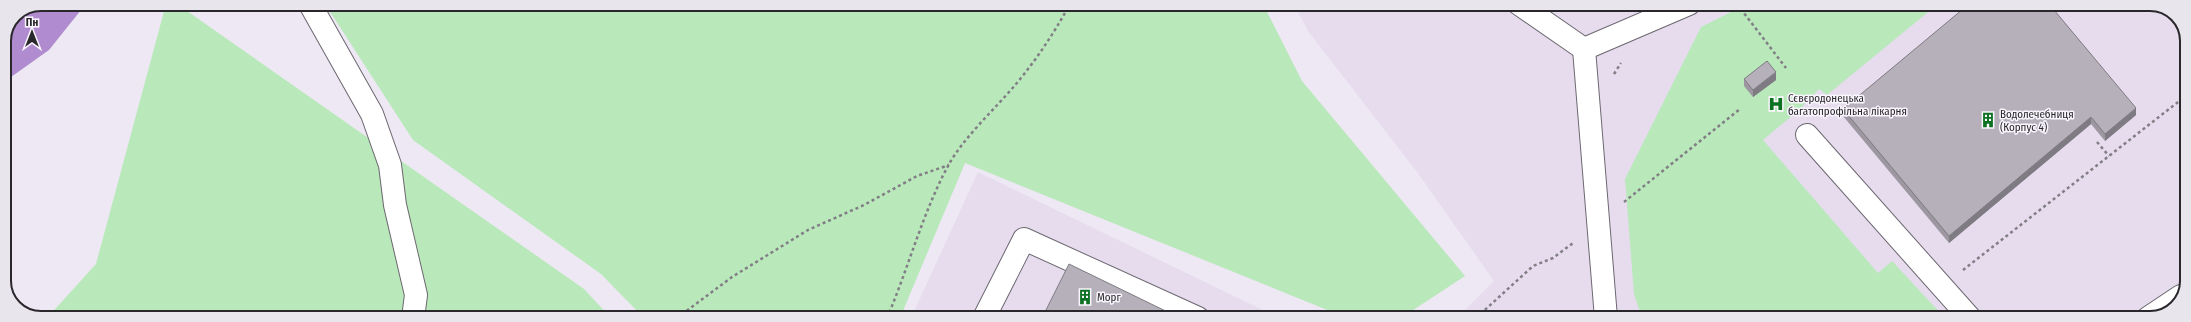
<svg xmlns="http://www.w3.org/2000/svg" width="2191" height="322" font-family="'Fira Sans Condensed',sans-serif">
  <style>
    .built { fill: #e6dcee }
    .green { fill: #b9e8ba }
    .water { fill: #b18bcf }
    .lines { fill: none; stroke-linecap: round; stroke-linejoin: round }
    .minor-casing { stroke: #6c6770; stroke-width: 24 }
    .path { stroke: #817e85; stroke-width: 2.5; stroke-dasharray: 3 3; stroke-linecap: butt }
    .minor { stroke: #fff; stroke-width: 22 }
    .wall { fill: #9c97a0 }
    .shaded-wall { fill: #7f7b82 }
    .building { fill: #b5b0ba; stroke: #7f7b82 }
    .labels { text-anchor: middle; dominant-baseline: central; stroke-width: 3; stroke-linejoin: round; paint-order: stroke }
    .poi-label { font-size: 11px; fill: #29272b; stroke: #faf6fe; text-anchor: start }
    .rim { fill: none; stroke: #29272b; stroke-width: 2 }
  </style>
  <rect width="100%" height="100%" fill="#ede8f3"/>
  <g class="built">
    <path d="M 1294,4 L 2155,4 L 2176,15 L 2187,36 L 2187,286 L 2175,309 L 2150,318 L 1457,318 L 1494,281 L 1417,172 L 1308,31 Z"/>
    <path d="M 978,172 L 1279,318 L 911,318 Z"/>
  </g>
  <g class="green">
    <path d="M 166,4 L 177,4 L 584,289 L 611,318 L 47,318 L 96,264 Z"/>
    <path d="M 325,4 L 1263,4 L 1302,81 L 1465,276 L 1401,318 L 1347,318 L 965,163 L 900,318 L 644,318 L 601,274 L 413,140 Z"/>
    <path d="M 1739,4 L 1938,4 L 1827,95 L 1819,89 L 1799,110 L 1763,140 L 1878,273 L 1892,261 L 1945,318 L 1642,318 L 1634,294 L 1625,179 L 1701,27 L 1731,12 Z"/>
  </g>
  <path class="water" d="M 41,4 L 81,4 L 81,10 L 49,50 L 4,82 L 4,41 L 15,15 Z"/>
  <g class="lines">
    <defs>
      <g id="minor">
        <path d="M 310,4 L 372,114 L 390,165 L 395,205 L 416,295 L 413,318"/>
        <path d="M 1519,4 L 1584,49"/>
        <path d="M 1584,49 L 1606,318"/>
        <path d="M 1584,49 L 1689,4"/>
        <path d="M 1807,135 L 1970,318"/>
        <path d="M 984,318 L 1024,239 L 1198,318"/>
        <path d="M 2148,318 L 2181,296"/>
      </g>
    </defs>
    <use href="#minor" class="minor-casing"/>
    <g class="path">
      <path d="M 1488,4 L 1493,10"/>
      <path d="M 1737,4 L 1786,68"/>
      <path d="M 1715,11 L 1728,4"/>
      <path d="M 1614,74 L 1621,63"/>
      <path d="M 2097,142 L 2109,156"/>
      <path d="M 1624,202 L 1740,109"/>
      <path d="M 1963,270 L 2187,95"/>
      <path d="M 441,311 L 453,318"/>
      <path d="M 677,318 L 732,277 L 808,230 L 864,205 L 917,176 L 949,165"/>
      <path d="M 887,318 C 908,269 923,212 948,166 C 963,138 995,109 1016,84 C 1037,59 1054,33 1070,4"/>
      <path d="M 1476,318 L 1533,266 L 1553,258 L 1573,243"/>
    </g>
    <use href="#minor" class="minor"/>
  </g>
  <g class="wall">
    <path d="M 1744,79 L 1776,80 L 1753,97 L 1744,86 Z"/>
    <path d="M 1843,109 L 2136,115 L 2105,141 L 2091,124 L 1949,243 L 1843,116 Z"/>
  </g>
  <g class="shaded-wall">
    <path d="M 1776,72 L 1776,80 L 1753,97 L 1753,90 Z"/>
    <path d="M 2136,108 L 2136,115 L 2105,141 L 2105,134 Z"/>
    <path d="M 2091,117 L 2091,124 L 1949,243 L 1949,236 Z"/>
  </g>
  <g class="building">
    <path d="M 1969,4 L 2049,4 L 2136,108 L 2105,134 L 2091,117 L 1949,236 L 1843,109 Z"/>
    <path d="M 1767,61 L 1776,72 L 1753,90 L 1744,79 Z"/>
    <path d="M 1069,264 L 1180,318 L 1042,318 Z"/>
  </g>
  <defs>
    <symbol id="hospital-bare" viewBox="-9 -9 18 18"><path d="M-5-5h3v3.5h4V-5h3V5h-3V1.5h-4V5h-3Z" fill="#0c7222" stroke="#faf6fe" stroke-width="2.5" paint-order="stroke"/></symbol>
    <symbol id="building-bare" viewBox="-9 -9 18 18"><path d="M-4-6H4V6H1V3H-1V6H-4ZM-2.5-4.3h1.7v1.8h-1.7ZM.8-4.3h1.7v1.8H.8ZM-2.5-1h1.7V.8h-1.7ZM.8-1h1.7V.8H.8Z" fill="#0c7222" stroke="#faf6fe" stroke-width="2.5" paint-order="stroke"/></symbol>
  </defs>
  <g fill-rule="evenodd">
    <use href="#hospital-bare" x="1765" y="93" width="22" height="22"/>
    <use href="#building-bare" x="1977" y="109" width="22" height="22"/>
    <use href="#building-bare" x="1074" y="286" width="22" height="22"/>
  </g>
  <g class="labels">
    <g class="poi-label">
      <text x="1788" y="98">Сєвєродонецька<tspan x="1788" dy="13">багатопрофiльна лiкарня</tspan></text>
      <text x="2000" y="114">Водолечебниця<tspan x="2000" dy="13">(Корпус 4)</tspan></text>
      <text x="1097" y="297">Морг</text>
    </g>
  </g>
  <path d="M0 0H2191V322H0ZM41 11H2150A30 30 0 0 1 2180 41V281A30 30 0 0 1 2150 311H41A30 30 0 0 1 11 281V41A30 30 0 0 1 41 11Z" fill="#e9e5ed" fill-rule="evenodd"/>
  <path class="rim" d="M41 11H2150A30 30 0 0 1 2180 41V281A30 30 0 0 1 2150 311H41A30 30 0 0 1 11 281V41A30 30 0 0 1 41 11Z"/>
  <g transform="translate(32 32)" stroke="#faf6fe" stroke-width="3" paint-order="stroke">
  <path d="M0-3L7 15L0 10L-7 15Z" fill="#29272b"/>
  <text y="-6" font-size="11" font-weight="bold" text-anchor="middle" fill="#29272b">Пн</text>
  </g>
</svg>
